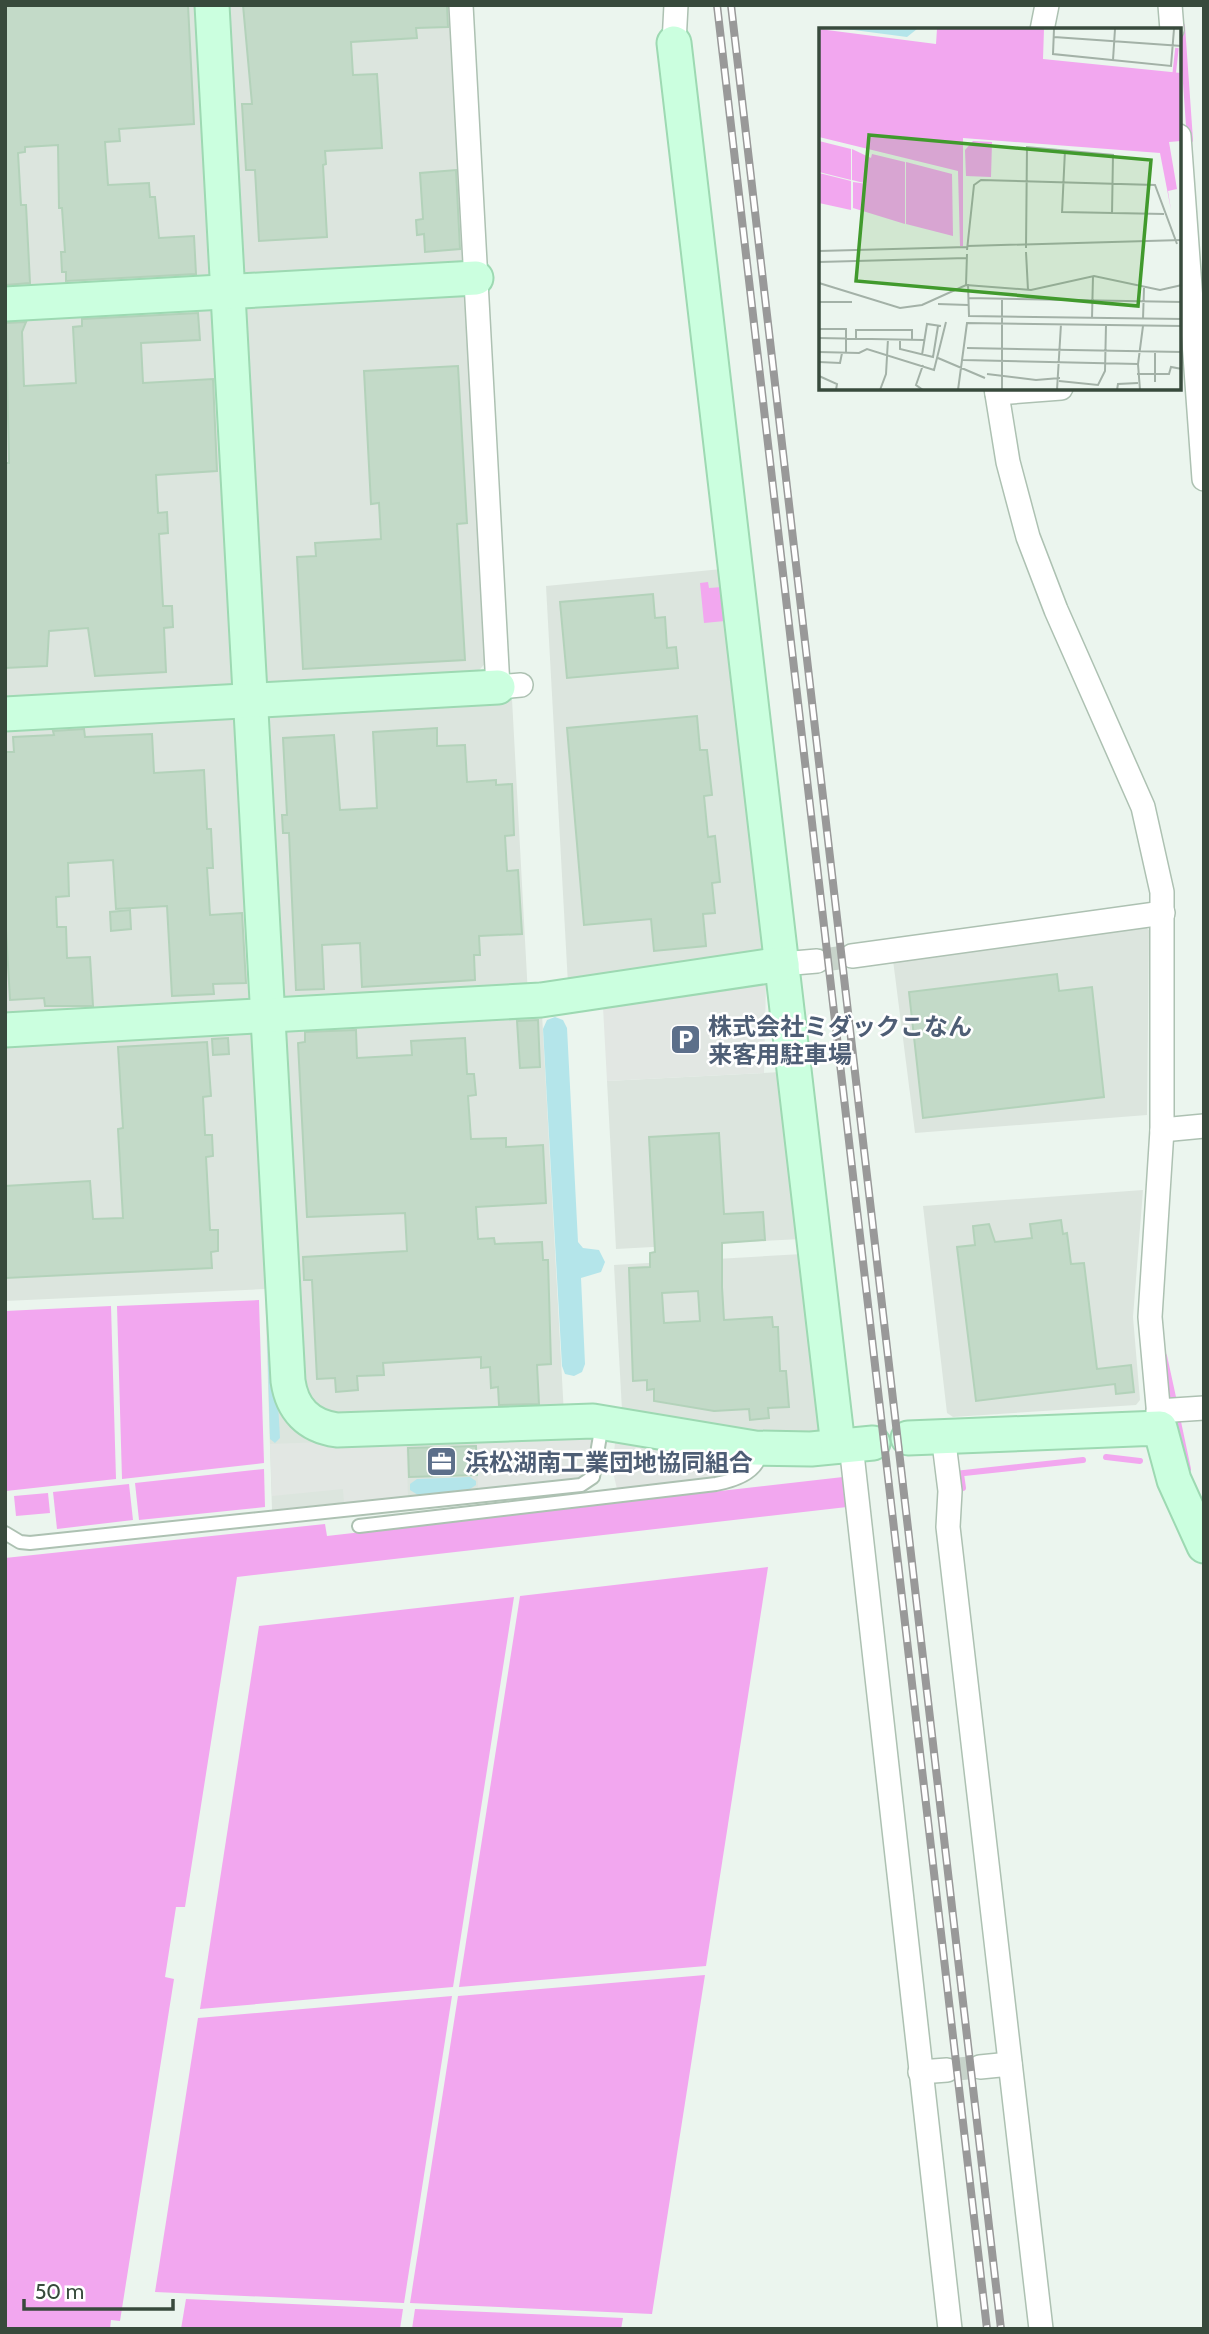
<svg xmlns="http://www.w3.org/2000/svg" width="1209" height="2334" font-family="Cabin,'Noto Sans JP',sans-serif">
  <style>
    .industrial { fill: #dce5de }
    .green { fill: #b4e5ea }
    .parking { fill: #e2e7e3 }
    .water { fill: #f2a7ef }
    .lines { fill: none; stroke-linecap: round; stroke-linejoin: round }
    .stream { stroke: #f2a7ef; stroke-width: 6 }
    .building { fill: #c3dac8; stroke: #b3d2ba; stroke-width: 2; fill-rule: evenodd }
    .street-tunnel { stroke: #c7d3ca; stroke-width: 23; stroke-dasharray: 23 11; stroke-linecap: butt }
    .lane-casing { stroke: #adc1b2; stroke-width: 16 }
    .street-casing { stroke: #adc1b2; stroke-width: 26 }
    .secondary-casing { stroke: #9dd9b2; stroke-width: 37 }
    .lane { stroke: #fff; stroke-width: 12 }
    .street { stroke: #fff; stroke-width: 23 }
    .secondary { stroke: #cbffdf; stroke-width: 33 }
    .rail-casing { stroke: #999; stroke-width: 8 }
    .rail { stroke: #fff; stroke-width: 5; stroke-dasharray: 16; stroke-linecap: butt }
    .labels { text-anchor: middle; dominant-baseline: central; stroke-width: 5; stroke-linejoin: round; paint-order: stroke }
    .service-label { font-size: 24px; font-weight: bold; fill: #4e5e75; stroke: #fff; text-anchor: start }
    .inset-river { fill: none; stroke: #f2a7ef; stroke-width: 3.5 }
    .inset-road { fill: none; stroke: #a3b1a7; stroke-width: 2 }
    .view { fill: #419a2d; fill-opacity: 0.15; stroke: #419a2d; stroke-width: 3.5 }
    .inset-edge { fill: none; stroke: #384a3c; stroke-width: 3.5 }
  </style>
  <rect width="100%" height="100%" fill="#ebf5ee"/>
  <g class="industrial">
    <path d="M 5,5 L 451,5 L 488,660 L 475,675 L 5,700 Z"/>
    <path d="M 722,569 L 766,947 L 761,954 L 568,984 L 546,586 Z"/>
    <path d="M 512,699 L 529,1014 L 542,1014 L 565,1433 L 587,1477 L 272,1510 L 265,1289 L 5,1301 L 5,727 Z"/>
    <path d="M 1143,925 L 1149,930 L 1147,1115 L 915,1133 L 893,960 Z"/>
    <path d="M 781,1072 L 801,1239 L 616,1249 L 607,1081 Z"/>
    <path d="M 1143,1190 L 1133,1317 L 1140,1400 L 1136,1405 L 953,1417 L 947,1413 L 923,1206 Z"/>
    <path d="M 802,1254 L 822,1426 L 817,1432 L 776,1436 L 622,1410 L 614,1265 Z"/>
  </g>
  <g class="green">
    <path d="M 555,1017 L 563,1020 L 567,1028 L 578,1242 L 583,1248 L 599,1250 L 605,1262 L 601,1272 L 581,1278 L 585,1364 L 582,1372 L 574,1376 L 565,1374 L 562,1366 L 543,1029 L 547,1020 Z"/>
    <path d="M 270,1328 L 274,1332 L 280,1438 L 275,1443 L 270,1439 L 267,1332 Z"/>
    <path d="M 470,1477 L 476,1481 L 476,1485 L 470,1489 L 418,1495 L 410,1490 L 410,1484 L 417,1479 Z"/>
  </g>
  <g class="parking">
    <path d="M 766,982 L 764,1073 L 607,1081 L 603,1007 Z"/>
    <path d="M 593,1433 L 587,1477 L 478,1488 L 476,1437 Z"/>
    <path d="M 616,1435 L 727,1456 L 729,1476 L 617,1489 L 612,1468 Z"/>
    <path d="M 406,1439 L 408,1496 L 344,1503 L 343,1489 L 272,1496 L 270,1444 Z"/>
  </g>
  <g class="water">
    <path d="M 708,582 L 709,588 L 722,587 L 725,621 L 704,623 L 700,583 Z"/>
    <path d="M 259,1300 L 264,1463 L 122,1479 L 117,1306 Z"/>
    <path d="M 111,1306 L 116,1479 L 6,1491 L 5,1311 Z"/>
    <path d="M 264,1469 L 265,1507 L 139,1520 L 135,1483 Z"/>
    <path d="M 843,1477 L 847,1507 L 237,1577 L 185,1907 L 176,1907 L 165,1977 L 174,1979 L 120,2321 L 111,2320 L 110,2329 L 5,2329 L 5,1558 L 325,1524 L 327,1536 Z"/>
    <path d="M 129,1484 L 133,1520 L 57,1529 L 53,1492 Z"/>
    <path d="M 48,1493 L 50,1513 L 16,1516 L 14,1496 Z"/>
    <path d="M 768,1567 L 706,1966 L 459,1987 L 520,1596 Z"/>
    <path d="M 514,1597 L 453,1987 L 200,2009 L 259,1626 Z"/>
    <path d="M 705,1975 L 652,2314 L 410,2303 L 458,1996 Z"/>
    <path d="M 452,1996 L 404,2303 L 155,2292 L 198,2018 Z"/>
    <path d="M 186,2299 L 403,2309 L 400,2329 L 181,2329 Z"/>
    <path d="M 415,2309 L 623,2318 L 621,2329 L 412,2329 Z"/>
  </g>
  <g class="lines">
    <g class="stream">
      <path d="M 1182,26 L 1190,140"/>
      <path d="M 1164,1356 L 1174,1402"/>
      <path d="M 1177,1417 L 1188,1469"/>
      <path d="M 1106,1457 L 1140,1461"/>
      <path d="M 955,1474 L 1083,1460"/>
      <path d="M 961,1474 L 963,1488"/>
    </g>
  </g>
  <g class="building">
    <path d="M 5,5 L 188,5 L 194,124 L 119,129 L 120,141 L 105,142 L 108,185 L 149,183 L 150,197 L 155,197 L 159,238 L 194,236 L 196,274 L 66,281 L 66,272 L 62,272 L 61,252 L 65,252 L 62,208 L 59,208 L 58,145 L 25,147 L 25,152 L 18,153 L 21,205 L 26,205 L 30,283 L 5,285 Z"/>
    <path d="M 243,5 L 447,5 L 448,27 L 416,28 L 417,38 L 351,42 L 353,75 L 377,74 L 382,148 L 325,151 L 326,164 L 323,165 L 327,237 L 259,241 L 255,170 L 246,170 L 242,104 L 252,104 Z"/>
    <path d="M 456,170 L 460,249 L 425,252 L 424,234 L 417,235 L 416,220 L 423,219 L 420,173 Z"/>
    <path d="M 198,313 L 200,340 L 141,343 L 143,383 L 213,379 L 217,471 L 156,475 L 158,513 L 167,512 L 168,533 L 159,534 L 163,606 L 172,606 L 173,627 L 164,628 L 166,672 L 95,676 L 88,628 L 49,631 L 47,666 L 5,668 L 5,463 L 9,463 L 6,323 L 26,322 L 22,332 L 24,386 L 76,383 L 73,327 L 82,326 L 82,319 Z"/>
    <path d="M 458,366 L 467,523 L 457,524 L 465,660 L 303,669 L 297,557 L 316,556 L 315,543 L 381,539 L 379,503 L 371,504 L 364,371 Z"/>
    <path d="M 653,594 L 655,618 L 665,617 L 667,648 L 676,647 L 678,668 L 567,678 L 560,602 Z"/>
    <path d="M 697,716 L 700,750 L 707,750 L 712,795 L 704,796 L 708,837 L 715,836 L 720,882 L 712,883 L 715,913 L 703,914 L 706,946 L 654,951 L 651,919 L 584,925 L 567,728 Z"/>
    <path d="M 437,728 L 437,746 L 465,745 L 467,782 L 496,780 L 496,785 L 512,784 L 514,835 L 505,836 L 507,871 L 518,870 L 522,934 L 479,936 L 480,955 L 474,955 L 475,980 L 362,987 L 360,943 L 322,945 L 324,989 L 296,990 L 289,833 L 283,833 L 282,815 L 287,815 L 283,738 L 334,735 L 340,810 L 377,808 L 373,732 Z"/>
    <path d="M 84,729 L 85,737 L 152,734 L 154,773 L 204,770 L 207,829 L 211,829 L 213,868 L 207,868 L 210,915 L 242,913 L 246,983 L 213,984 L 214,994 L 172,996 L 167,906 L 116,909 L 113,860 L 68,863 L 69,896 L 56,897 L 57,927 L 66,927 L 67,958 L 90,957 L 93,1006 L 45,1006 L 44,998 L 10,1000 L 5,913 L 5,752 L 14,752 L 13,737 L 54,735 L 53,731 Z"/>
    <path d="M 130,910 L 131,929 L 111,931 L 110,912 Z"/>
    <path d="M 1057,974 L 1059,991 L 1092,987 L 1104,1097 L 923,1118 L 909,992 Z"/>
    <path d="M 538,1020 L 540,1067 L 520,1068 L 517,1021 Z"/>
    <path d="M 356,1030 L 357,1058 L 412,1055 L 411,1041 L 465,1038 L 467,1074 L 474,1074 L 476,1095 L 468,1096 L 471,1139 L 506,1138 L 506,1147 L 543,1145 L 546,1203 L 476,1207 L 478,1239 L 494,1238 L 495,1244 L 542,1242 L 543,1260 L 548,1260 L 551,1364 L 537,1365 L 539,1404 L 499,1405 L 498,1387 L 491,1388 L 490,1367 L 481,1368 L 481,1357 L 383,1363 L 384,1375 L 357,1376 L 358,1390 L 336,1392 L 335,1378 L 317,1379 L 312,1280 L 304,1280 L 303,1257 L 407,1251 L 405,1213 L 307,1217 L 298,1043 L 305,1042 L 305,1032 Z"/>
    <path d="M 228,1038 L 229,1054 L 213,1055 L 212,1039 Z"/>
    <path d="M 207,1042 L 211,1096 L 203,1097 L 205,1135 L 212,1135 L 213,1156 L 206,1157 L 210,1230 L 218,1230 L 218,1251 L 211,1252 L 212,1268 L 6,1278 L 5,1186 L 90,1181 L 93,1219 L 123,1218 L 118,1129 L 123,1128 L 118,1047 Z"/>
    <path d="M 719,1133 L 724,1214 L 763,1212 L 765,1240 L 722,1243 L 722,1287 L 724,1320 L 772,1317 L 773,1327 L 778,1327 L 780,1371 L 786,1371 L 789,1407 L 768,1408 L 769,1418 L 750,1420 L 749,1409 L 714,1411 L 654,1401 L 654,1389 L 647,1390 L 647,1380 L 633,1381 L 629,1268 L 650,1267 L 650,1253 L 655,1252 L 649,1137 ZM 698,1291 L 700,1321 L 664,1323 L 662,1293 Z"/>
    <path d="M 1061,1220 L 1063,1234 L 1067,1233 L 1071,1264 L 1084,1263 L 1097,1369 L 1131,1365 L 1134,1392 L 1116,1394 L 1115,1384 L 976,1401 L 957,1247 L 975,1245 L 973,1226 L 989,1224 L 995,1242 L 1032,1238 L 1030,1224 Z"/>
    <path d="M 476,1446 L 477,1475 L 409,1477 L 408,1448 Z"/>
  </g>
  <g class="lines">
    <g class="street-tunnel">
      <path d="M 817,961 L 852,956"/>
      <path d="M 947,2070 L 980,2067"/>
    </g>
    <defs>
      <g id="lane">
        <path d="M 359,1526 L 716,1484 C 737,1480 760,1472 761,1449"/>
        <path d="M 5,1533 L 20,1542 L 30,1543 L 581,1485 L 593,1477 L 602,1424"/>
      </g>
      <g id="street">
        <path d="M 461,5 L 498,687 L 521,685"/>
        <path d="M 1170,5 L 1172,30"/>
        <path d="M 1042,30 L 1047,5"/>
        <path d="M 674,43 L 676,5"/>
        <path d="M 1179,136 L 1204,479"/>
        <path d="M 996,388 L 1008,462 L 1028,537 L 1056,610 L 1143,807 L 1162,892 L 1162,1130 L 1150,1317 L 1160,1428"/>
        <path d="M 997,393 L 1061,388"/>
        <path d="M 852,956 L 1163,913"/>
        <path d="M 782,964 L 817,961"/>
        <path d="M 1162,1130 L 1204,1126"/>
        <path d="M 1158,1411 L 1204,1408"/>
        <path d="M 943,1435 L 950,1491 L 948,1527 L 1041,2329"/>
        <path d="M 851,1445 L 950,2329"/>
        <path d="M 980,2067 L 1010,2064"/>
        <path d="M 920,2072 L 947,2070"/>
      </g>
      <g id="secondary">
        <path d="M 212,5 L 288,1381 C 292,1409 308,1426 337,1430 L 593,1421 L 755,1448 L 811,1449 L 873,1443"/>
        <path d="M 674,43 L 838,1446"/>
        <path d="M 5,304 L 476,278"/>
        <path d="M 5,714 L 498,687"/>
        <path d="M 5,1030 L 541,1000 L 782,964"/>
        <path d="M 908,1438 L 1160,1428 L 1174,1480 L 1204,1546"/>
      </g>
    </defs>
    <use href="#lane" class="lane-casing"/>
    <use href="#street" class="street-casing"/>
    <use href="#secondary" class="secondary-casing"/>
    <use href="#lane" class="lane"/>
    <use href="#street" class="street"/>
    <use href="#secondary" class="secondary"/>
    <defs>
      <g id="rail">
        <path d="M 717,5 L 987,2329"/>
        <path d="M 731,5 L 1001,2329"/>
      </g>
    </defs>
    <use href="#rail" class="rail-casing"/>
    <use href="#rail" class="rail"/>
  </g>
  <defs>
    <symbol id="parking-square" viewBox="-11 -11 22 22"><rect x="-9" y="-9" width="18" height="18" rx="4" fill="#5c6f8a" stroke="#fff"/><path d="M-3.5-5.5H1a3.5 3.5 0 0 1 0 7H-1V5.5H-3.5ZM-1-3.4V-.6H.8a1.4 1.4 0 0 0 0-2.8Z" fill="#fff"/></symbol>
    <symbol id="office-square" viewBox="-11 -11 22 22"><rect x="-9" y="-9" width="18" height="18" rx="4" fill="#5c6f8a" stroke="#fff"/><path d="M-6-3h4V-5.5h4V-3h4V5H-6ZM-1-4.5V-3h2v-1.5ZM-6 0V1H6V0Z" fill="#fff"/></symbol>
  </defs>
  <g fill-rule="evenodd">
    <use href="#parking-square" x="668" y="1022" width="35" height="35"/>
    <use href="#office-square" x="424" y="1444" width="35" height="35"/>
  </g>
  <g class="labels">
    <g class="service-label">
      <text x="708" y="1026">株式会社ミダックこなん<tspan x="708" dy="28">来客用駐車場</tspan></text>
      <text x="465" y="1462">浜松湖南工業団地協同組合</text>
    </g>
  </g>
  <g transform="translate(819 28)">
    <rect width="362" height="362" fill="#ebf5ee"/>
    <path d="M 27,1 L 98,1 L 88,9 Z" fill="#b4e5ea"/>
    <path d="M 0,1 L 117,16 L 118,1 L 225,1 L 224,31 L 362,45 L 362,113 L 350,114 L 358,161 L 349,163 L 352,182 L 341,125 L 144,110 L 144,218 L 141,218 L 139,143 L 0,109 ZM 0,113 L 32,121 L 32,152 L 0,144 ZM 154,113 L 173,114 L 172,149 L 147,148 L 146,122 ZM 33,121 L 52,130 L 53,126 L 86,134 L 86,196 L 34,180 L 34,154 L 49,156 L 33,152 ZM 87,134 L 133,146 L 134,208 L 87,196 ZM 0,145 L 32,153 L 32,182 L 0,175 Z" fill="#f2a7ef"/>
    <path class="inset-river" d="M 355,47 L 358,20"/>
    <path class="inset-road" d="M 235,1 L 234,26 L 352,38 L 355,1M 235,9 L 363,18M 294,32 L 296,1M 243,184 L 345,186M 243,185 L 246,122M 148,218 L 363,212M 207,220 L 208,119 L 294,127 L 293,186M 148,222 L 155,157 L 162,152 L 336,157 L 358,216M 0,223 L 148,219M 207,224 L 209,262M 0,234 L 148,230M 0,255 L 81,280 L 103,277 L 147,257 L 212,262 L 275,248 L 341,262 L 363,257M 149,256 L 150,288 L 363,291M 147,257 L 148,226M 149,270 L 363,274M 183,270 L 183,362M 0,274 L 33,274M 119,276 L 149,277M 273,290 L 274,248M 324,291 L 325,260M 0,301 L 27,301 L 27,325M 0,310 L 105,312M 37,311 L 37,302 L 93,302 L 93,312M 81,312 L 81,321 L 114,329 L 119,298M 148,320 L 363,324M 336,323 L 336,354M 0,324 L 40,325 L 48,321 L 115,342 L 127,294M 103,327 L 108,296 L 122,298M 119,330 L 166,350M 144,332 L 319,336M 0,334 L 21,335 L 23,325M 104,337 L 97,357 L 104,362M 168,346 L 217,352 L 241,350M 318,346 L 350,346 L 352,339 L 363,341M 0,348 L 18,356 L 17,362M 240,353 L 279,357 L 286,343 L 287,297M 61,362 L 67,346 L 69,311M 139,362 L 148,295 L 363,298M 238,362 L 242,296M 298,362 L 299,356 L 319,355M 321,362 L 319,336 L 324,298"/>
    <path class="view" d="M 50,107 L 332,132 L 319,278 L 37,253 Z"/>
    <rect width="362" height="362" class="inset-edge"/>
  </g>
  <rect width="1209" height="2334" fill="none" stroke="#384a3c" stroke-width="14"/>
  <path d="M24 2299v10h149v-10" fill="none" stroke="#384a3c" stroke-width="3.5"/>
  <text x="35" y="2299" font-size="21" fill="#384a3c" stroke="#ffffff" stroke-width="5" paint-order="stroke">50 m</text>
</svg>
